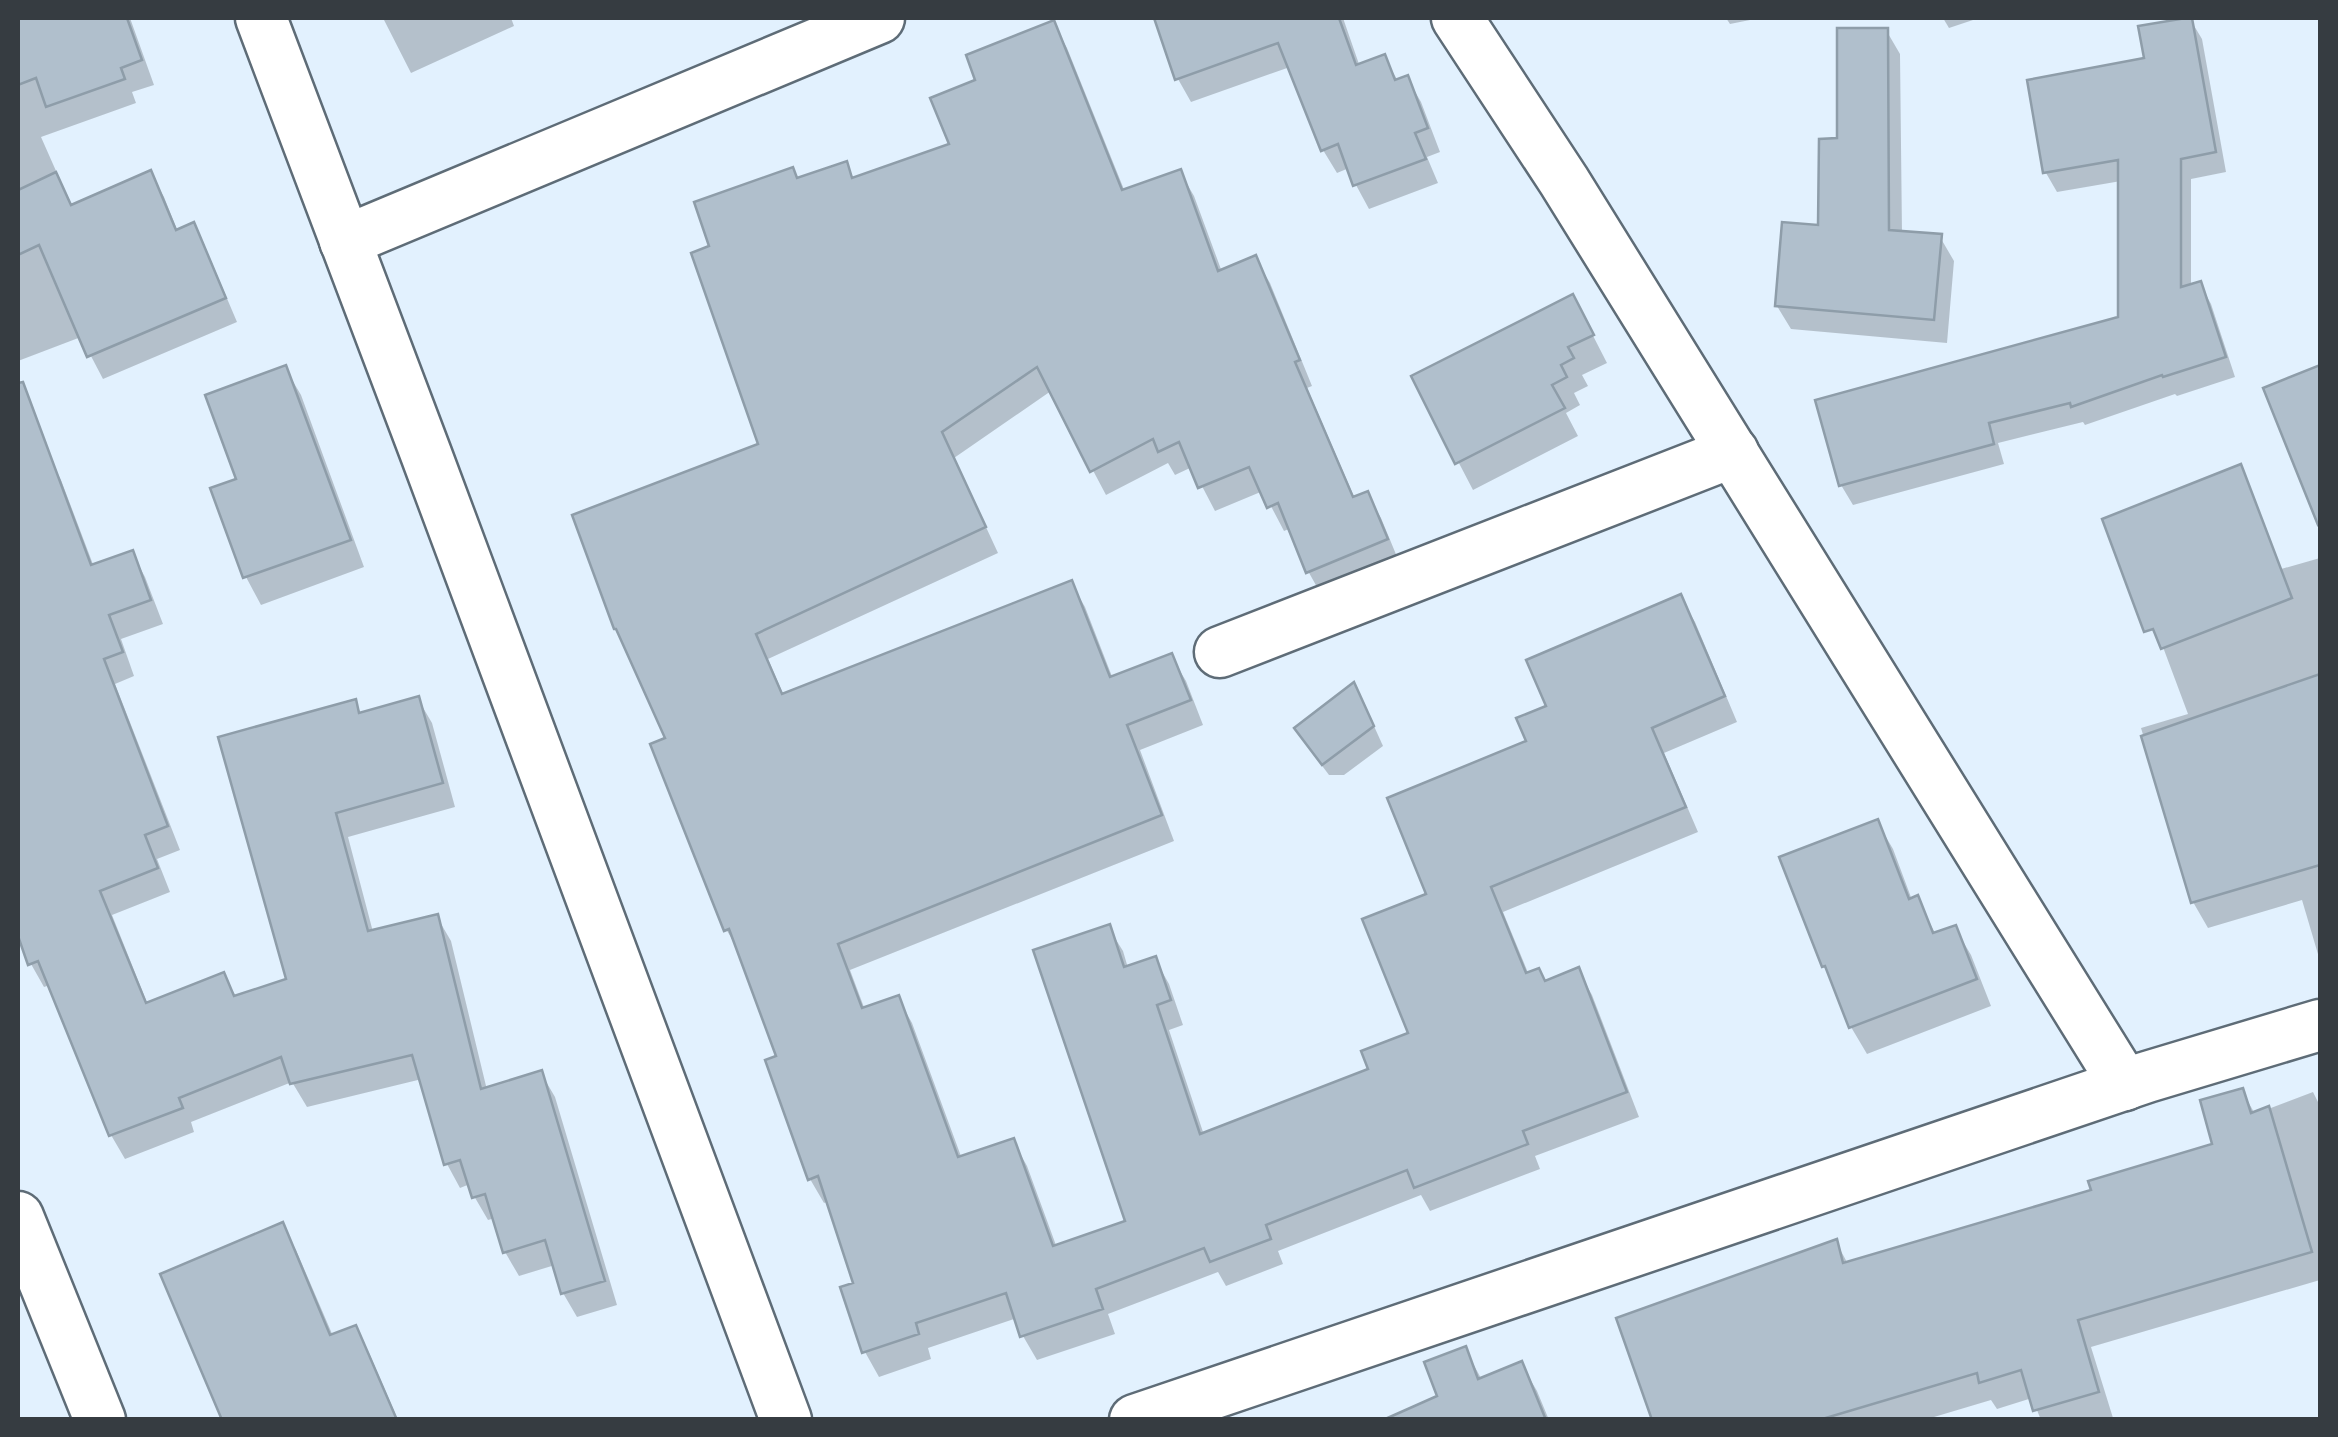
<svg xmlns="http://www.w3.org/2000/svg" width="2338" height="1437" font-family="Cabin,sans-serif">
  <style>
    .shadow { fill: #0003 }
    .building { fill: #b0bfcc; stroke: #8e9da9; stroke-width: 2.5 }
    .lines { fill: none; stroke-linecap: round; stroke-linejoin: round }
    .minor-casing { stroke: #5e6c77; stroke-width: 55 }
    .minor { stroke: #fff; stroke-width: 50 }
  </style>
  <rect width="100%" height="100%" fill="#e2f1fe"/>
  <g class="shadow">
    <path d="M 18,18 L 130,18 L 154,85 L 132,92 L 136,103 L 41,137 L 72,207 L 150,173 L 164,197 L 178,232 L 193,225 L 206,249 L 237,322 L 103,379 L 81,337 L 18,361 Z"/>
    <path d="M 383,18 L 513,18 L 511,18 L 514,26 L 411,73 Z"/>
    <path d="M 1156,18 L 1343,18 L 1360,67 L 1384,57 L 1398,81 L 1407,78 L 1421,102 L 1440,152 L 1427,157 L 1438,183 L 1369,209 L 1356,185 L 1349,168 L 1337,173 L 1323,150 L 1290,67 L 1191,102 L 1178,79 Z"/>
    <path d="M 1726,18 L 1760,18 L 1730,24 Z"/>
    <path d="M 1943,18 L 1979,18 L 1949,28 Z"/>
    <path d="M 2190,19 L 2202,39 L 2226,172 L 2191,179 L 2191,287 L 2200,284 L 2211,304 L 2235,377 L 2177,396 L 2175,394 L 2085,425 L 2083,422 L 1998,443 L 2004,464 L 1853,505 L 1841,485 L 2121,319 L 2121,181 L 2057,192 L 2046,173 L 2030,82 L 2147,60 Z"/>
    <path d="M 1053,23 L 1067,48 L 1125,192 L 1180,172 L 1194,196 L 1222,272 L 1255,258 L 1270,283 L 1312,386 L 1307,388 L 1355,499 L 1367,494 L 1381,518 L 1400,564 L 1322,596 L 1308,571 L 1291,528 L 1284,531 L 1263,491 L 1215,511 L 1192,467 L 1175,475 L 1168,463 L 1106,495 L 1051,391 L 954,458 L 998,553 L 768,659 L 784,696 L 1071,583 L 1085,607 L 1113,679 L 1171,656 L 1186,681 L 1203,725 L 1140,750 L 1174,841 L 850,970 L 865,1010 L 898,998 L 912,1023 L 962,1159 L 1013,1141 L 1027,1166 L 1057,1248 L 1128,1222 L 1108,927 L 1123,951 L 1128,968 L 1155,959 L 1169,984 L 1183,1025 L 1169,1030 L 1204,1135 L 1371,1071 L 1411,1035 L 1429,895 L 1529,742 L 1549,707 L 1680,597 L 1695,622 L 1737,722 L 1664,753 L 1698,832 L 1503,912 L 1529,975 L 1545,983 L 1578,970 L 1592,995 L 1639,1117 L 1535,1156 L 1540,1169 L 1430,1211 L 1421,1195 L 1278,1251 L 1283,1264 L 1226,1286 L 1218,1272 L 1108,1314 L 1115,1334 L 1037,1360 L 1023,1336 L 1017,1318 L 928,1348 L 931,1359 L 879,1377 L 865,1352 L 843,1289 L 856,1285 L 829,1201 L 824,1203 L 810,1179 L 779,1058 L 742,956 L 726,929 L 668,739 L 761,445 L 712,248 L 798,181 L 846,164 L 854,179 L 952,146 L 978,81 Z"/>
    <path d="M 1886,30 L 1900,54 L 1902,234 L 1940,237 L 1954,261 L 1947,343 L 1791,329 L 1777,306 L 1821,227 L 1840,141 Z"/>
    <path d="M 1587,324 L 1607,363 L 1582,375 L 1588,386 L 1574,393 L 1580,405 L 1566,413 L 1578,436 L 1473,490 L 1414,377 Z"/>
    <path d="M 285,368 L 301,395 L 364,567 L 261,605 L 246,577 L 213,490 L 239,480 Z"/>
    <path d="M 2320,368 L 2320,499 L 2316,501 L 2267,389 Z"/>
    <path d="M 48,456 L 61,480 L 94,567 L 132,553 L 145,577 L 163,624 L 121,639 L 134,676 L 115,684 L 180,850 L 157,859 L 170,892 L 112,915 L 148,1005 L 223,975 L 237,998 L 289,981 L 355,702 L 362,715 L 418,699 L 432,723 L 455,807 L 348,837 L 373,932 L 437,917 L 451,941 L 487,1090 L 541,1073 L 555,1097 L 617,1305 L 577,1317 L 563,1293 L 555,1265 L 519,1276 L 505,1252 L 495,1218 L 488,1220 L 474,1196 L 470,1184 L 460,1188 L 447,1164 L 422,1079 L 307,1107 L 292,1082 L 191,1122 L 194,1132 L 125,1159 L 111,1135 L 50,985 L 44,987 L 31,964 L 18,932 L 18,467 Z"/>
    <path d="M 2320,558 L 2320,961 L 2302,900 L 2208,928 L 2193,902 L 2141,728 L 2188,714 L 2148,607 Z"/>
    <path d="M 1364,704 L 1383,746 L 1344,775 L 1329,775 L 1308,747 Z"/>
    <path d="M 1877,822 L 1893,849 L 1912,900 L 1917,898 L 1936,935 L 1955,928 L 1971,955 L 1991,1006 L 1867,1054 L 1851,1027 L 1835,986 L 1824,966 Z"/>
    <path d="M 2242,1091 L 2255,1114 L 2313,1092 L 2320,1106 L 2320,1280 L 2091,1347 L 2113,1418 L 2041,1420 L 2032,1398 L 1997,1409 L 1991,1400 L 1924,1420 L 1655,1420 L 1836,1242 L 1848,1264 L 2094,1191 L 2215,1146 Z"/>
    <path d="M 281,1225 L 296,1250 L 333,1336 L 355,1328 L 369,1353 L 398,1420 L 225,1420 Z"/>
    <path d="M 1465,1349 L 1482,1380 L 1521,1364 L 1537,1391 L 1549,1420 L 1386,1420 L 1440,1397 Z"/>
  </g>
  <g class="building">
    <path d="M 18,18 L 127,18 L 142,60 L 121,68 L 125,79 L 46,107 L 36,78 L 18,85 Z"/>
    <path d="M 1154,18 L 1339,18 L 1356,65 L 1385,54 L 1395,80 L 1408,75 L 1428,128 L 1415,133 L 1426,159 L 1353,186 L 1338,144 L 1321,151 L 1278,43 L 1175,80 Z"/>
    <path d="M 2186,18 L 2192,18 L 2216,152 L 2181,159 L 2181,287 L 2201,281 L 2226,357 L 2163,377 L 2162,375 L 2071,407 L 2070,403 L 1989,423 L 1994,444 L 1839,486 L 1815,400 L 2118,317 L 2118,160 L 2043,173 L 2027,80 L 2144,58 L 2138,26 Z"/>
    <path d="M 1054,20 L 1122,190 L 1181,169 L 1218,271 L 1256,255 L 1300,360 L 1295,362 L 1353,497 L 1368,491 L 1388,539 L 1306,573 L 1278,503 L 1267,508 L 1249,467 L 1198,488 L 1179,442 L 1158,452 L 1153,439 L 1090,472 L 1037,367 L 942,432 L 986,527 L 756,634 L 782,694 L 1072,580 L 1110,677 L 1172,653 L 1191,700 L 1127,725 L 1162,815 L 838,944 L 862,1008 L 899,995 L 958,1157 L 1014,1138 L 1053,1246 L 1125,1221 L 1033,950 L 1110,924 L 1124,967 L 1156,956 L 1171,1000 L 1157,1005 L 1200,1134 L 1368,1069 L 1361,1051 L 1408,1033 L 1362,919 L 1426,894 L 1387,798 L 1526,741 L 1516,718 L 1546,706 L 1526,660 L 1681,594 L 1725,696 L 1652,728 L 1686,807 L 1491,887 L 1526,973 L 1539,968 L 1545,981 L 1579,967 L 1627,1092 L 1523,1131 L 1528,1144 L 1414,1188 L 1407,1170 L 1266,1225 L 1271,1239 L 1210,1262 L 1204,1248 L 1096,1289 L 1103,1309 L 1020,1337 L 1006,1293 L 916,1323 L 919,1334 L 862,1353 L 840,1287 L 853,1283 L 818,1176 L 808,1180 L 765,1060 L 776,1056 L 729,929 L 724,931 L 650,744 L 665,738 L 616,629 L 614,629 L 572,515 L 758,444 L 691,253 L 709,246 L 694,202 L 793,167 L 797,178 L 847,161 L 852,178 L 949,144 L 930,98 L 975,80 L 966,55 Z"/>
    <path d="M 1837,28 L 1888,28 L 1889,230 L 1942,234 L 1934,320 L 1775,306 L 1782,222 L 1818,225 L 1819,139 L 1837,138 Z"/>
    <path d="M 151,170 L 176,230 L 194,222 L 226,298 L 87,357 L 39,245 L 18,255 L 18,190 L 56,172 L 71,205 Z"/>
    <path d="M 1573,294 L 1594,335 L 1568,347 L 1574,358 L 1561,365 L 1567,377 L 1552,385 L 1565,408 L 1455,464 L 1411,376 Z"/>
    <path d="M 286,365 L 351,540 L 243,578 L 210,488 L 236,479 L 205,395 Z"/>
    <path d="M 2320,365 L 2320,524 L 2318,525 L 2263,388 Z"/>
    <path d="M 23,382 L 91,565 L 133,550 L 151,600 L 109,615 L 123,652 L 104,659 L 168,826 L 145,835 L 158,868 L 100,891 L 146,1003 L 224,972 L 234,996 L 286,979 L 218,737 L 356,699 L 359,713 L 419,696 L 443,783 L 336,813 L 368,931 L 438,914 L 481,1089 L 542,1070 L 605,1281 L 561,1294 L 545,1240 L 503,1253 L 485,1194 L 472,1198 L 460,1160 L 444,1165 L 412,1055 L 290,1084 L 281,1057 L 179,1098 L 183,1108 L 109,1136 L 38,961 L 28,965 L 18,936 L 18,383 Z"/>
    <path d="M 2241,464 L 2292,598 L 2161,649 L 2153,629 L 2144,632 L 2102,519 Z"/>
    <path d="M 2320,674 L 2320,865 L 2191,903 L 2141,736 Z"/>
    <path d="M 1354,682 L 1374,726 L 1322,765 L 1294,728 Z"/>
    <path d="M 1878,819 L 1909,899 L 1918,895 L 1933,933 L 1956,925 L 1977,979 L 1849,1028 L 1825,966 L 1822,967 L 1779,857 Z"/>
    <path d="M 2243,1088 L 2251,1113 L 2269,1106 L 2312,1252 L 2078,1320 L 2099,1392 L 2033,1411 L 2021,1370 L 1979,1383 L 1977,1373 L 1819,1420 L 1652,1420 L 1616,1318 L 1837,1239 L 1843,1263 L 2091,1190 L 2088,1181 L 2212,1144 L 2200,1100 Z"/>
    <path d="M 283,1222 L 330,1335 L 356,1325 L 397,1420 L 222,1420 L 160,1274 Z"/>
    <path d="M 1466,1346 L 1478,1379 L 1522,1361 L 1546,1420 L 1383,1420 L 1437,1396 L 1424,1362 Z"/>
  </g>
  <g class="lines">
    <defs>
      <g id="minor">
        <path d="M 261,18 L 426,454 L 786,1420"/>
        <path d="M 1457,18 L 1564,181 L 2125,1085"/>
        <path d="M 345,241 L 879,18"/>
        <path d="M 1220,652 L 1733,452"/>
        <path d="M 18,1217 L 100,1420"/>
        <path d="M 1135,1420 L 2147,1077 L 2320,1025"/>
      </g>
    </defs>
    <use href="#minor" class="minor-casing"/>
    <use href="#minor" class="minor"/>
  </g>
  <rect width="2338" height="1437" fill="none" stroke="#363c41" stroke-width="40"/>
</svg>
